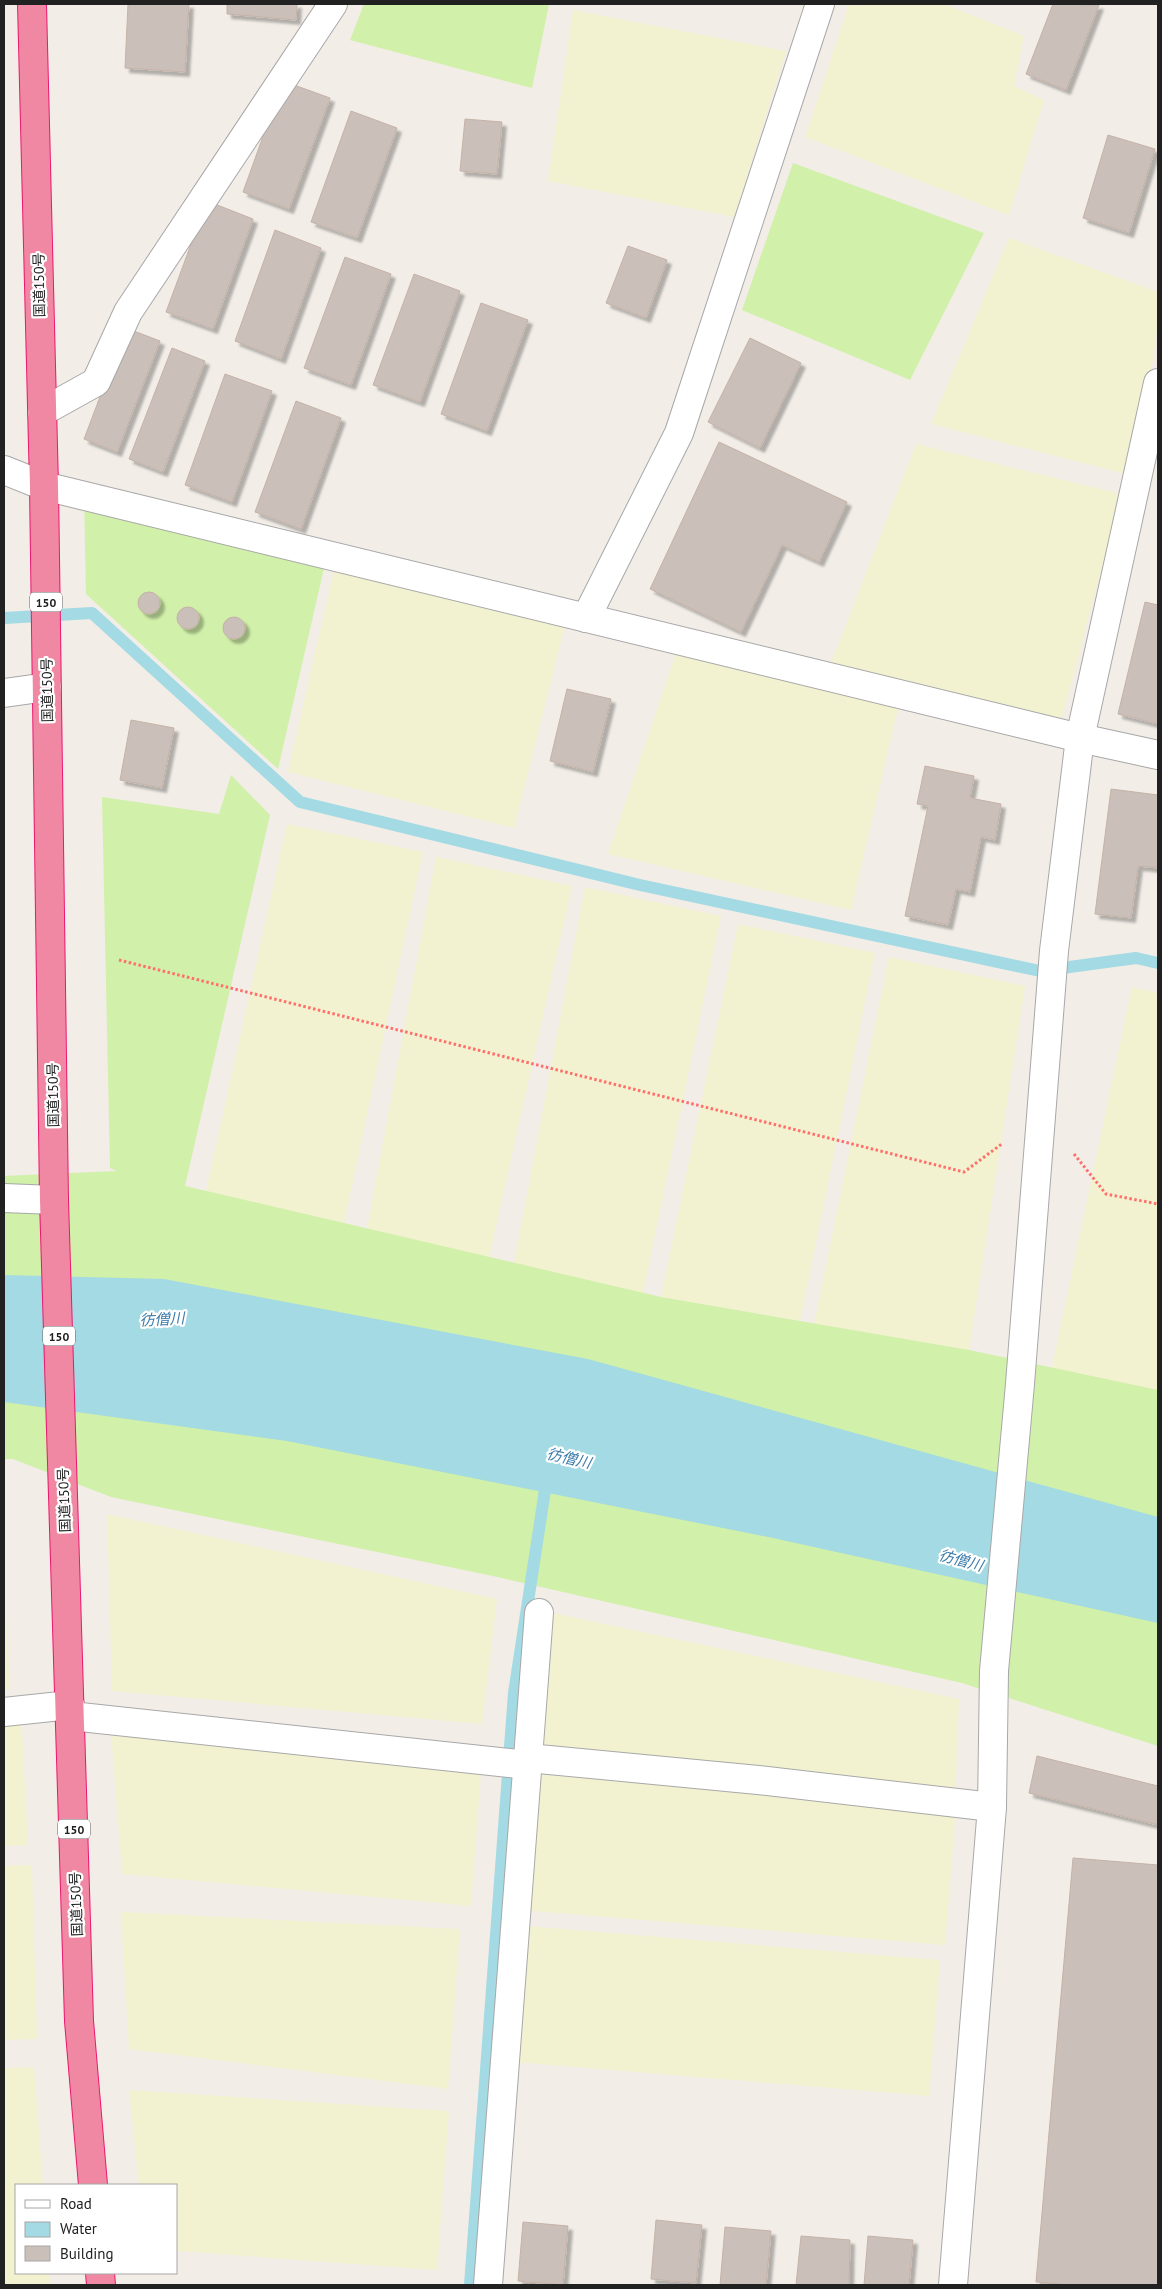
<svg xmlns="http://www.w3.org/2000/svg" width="1162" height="2289" font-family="'PT Sans','Noto Sans JP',sans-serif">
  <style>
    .farmland { fill: #f2f2d1 }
    .grass { fill: #d1f0a9 }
    .water { fill: #a3dae3 }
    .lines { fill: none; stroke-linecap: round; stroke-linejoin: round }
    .stream { stroke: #a3dae3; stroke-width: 12 }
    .building { fill: #cbbfb9; stroke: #c5b2a7; filter: url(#shadow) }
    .minor-casing { stroke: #a8a8a8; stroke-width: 30 }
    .highway-casing { stroke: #ec1770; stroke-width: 30 }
    .path { stroke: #ff6f6b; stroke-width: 3; stroke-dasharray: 2.5 2.5; stroke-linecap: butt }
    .minor { stroke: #fff; stroke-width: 28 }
    .highway { stroke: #f088a3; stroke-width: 28 }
    .labels { text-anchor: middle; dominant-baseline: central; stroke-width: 4.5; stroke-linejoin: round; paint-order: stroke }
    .shield { fill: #fff; stroke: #646464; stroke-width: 1 }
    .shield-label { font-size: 12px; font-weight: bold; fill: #212121 }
    .street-label { font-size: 14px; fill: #212121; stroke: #fff }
    .water-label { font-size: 15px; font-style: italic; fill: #3d7caa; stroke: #fff }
  </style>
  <defs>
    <filter id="shadow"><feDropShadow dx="4.5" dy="4.5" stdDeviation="1" flood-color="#0004"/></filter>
  </defs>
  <rect width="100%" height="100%" fill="#f2ede7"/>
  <g class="farmland">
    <path d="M 849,4 L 944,4 L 1024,36 L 1014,86 L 1044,100 L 1009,215 L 805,137 Z"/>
    <path d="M 573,10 L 786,51 L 734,217 L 548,181 Z"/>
    <path d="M 1009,238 L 1158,292 L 1158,323 L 1137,477 L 931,424 Z"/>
    <path d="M 916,444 L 1121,494 L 1058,733 L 901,695 L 851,910 L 608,854 L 680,641 L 826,676 Z"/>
    <path d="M 337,557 L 568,613 L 514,828 L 288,772 Z"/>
    <path d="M 287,824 L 423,852 L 344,1223 L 206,1191 Z"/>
    <path d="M 436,857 L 572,886 L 489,1258 L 367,1229 Z"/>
    <path d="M 585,887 L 721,916 L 643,1293 L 514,1263 Z"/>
    <path d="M 738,924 L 875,953 L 800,1321 L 661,1297 Z"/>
    <path d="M 889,957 L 1025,986 L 969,1350 L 814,1324 Z"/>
    <path d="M 1132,987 L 1158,993 L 1158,1397 L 1051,1372 Z"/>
    <path d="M 107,1514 L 497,1599 L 482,1724 L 112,1691 Z"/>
    <path d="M 4,1577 L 10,1689 L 4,1690 Z"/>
    <path d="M 548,1612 L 959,1699 L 955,1802 L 537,1748 Z"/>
    <path d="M 21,1710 L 28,1845 L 4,1846 L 4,1712 Z"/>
    <path d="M 110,1720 L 483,1746 L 471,1906 L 122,1874 Z"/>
    <path d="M 531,1774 L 956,1808 L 945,1945 L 520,1910 Z"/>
    <path d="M 32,1865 L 37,2039 L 4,2040 L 4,1866 Z"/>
    <path d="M 121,1912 L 460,1929 L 448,2089 L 129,2049 Z"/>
    <path d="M 514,1925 L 940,1960 L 929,2096 L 503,2061 Z"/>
    <path d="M 34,2067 L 43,2185 L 16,2185 L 16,2273 L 49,2273 L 50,2285 L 4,2285 L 4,2068 Z"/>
    <path d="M 129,2090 L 449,2111 L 437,2270 L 176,2251 L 176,2185 L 139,2185 Z"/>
  </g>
  <g class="grass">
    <path d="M 364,4 L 549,4 L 532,88 L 350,40 Z"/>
    <path d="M 793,163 L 984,233 L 910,380 L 742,310 Z"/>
    <path d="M 84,495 L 327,555 L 278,769 L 86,594 Z"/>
    <path d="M 231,775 L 270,815 L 185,1186 L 661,1297 L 969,1350 L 1158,1390 L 1158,1746 L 962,1683 L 493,1576 L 111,1497 L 13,1459 L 4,1459 L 4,1176 L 117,1171 L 110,1168 L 102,797 L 219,814 Z"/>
  </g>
  <path class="water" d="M 4,1275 L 164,1279 L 588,1359 L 1158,1517 L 1158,1623 L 773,1538 L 287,1441 L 4,1402 Z"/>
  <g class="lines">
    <g class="stream">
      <path d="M 4,618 L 92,613 L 300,802 L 640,885 L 1040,971 L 1136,958 L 1158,963"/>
      <path d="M 470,2285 L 514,1693 L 547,1477"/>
    </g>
  </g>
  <g class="building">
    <path d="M 128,4 L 189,4 L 185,72 L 125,68 Z"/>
    <path d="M 227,4 L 297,4 L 296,20 L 227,14 Z"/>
    <path d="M 1053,4 L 1099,5 L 1066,90 L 1026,74 Z"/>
    <path d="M 283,81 L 330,98 L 289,209 L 243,192 Z"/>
    <path d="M 351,111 L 397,128 L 357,238 L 311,222 Z"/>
    <path d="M 465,119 L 502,122 L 497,174 L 460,171 Z"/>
    <path d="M 1108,135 L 1155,149 L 1129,233 L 1083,218 Z"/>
    <path d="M 207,201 L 253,219 L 213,329 L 166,312 Z"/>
    <path d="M 275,230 L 321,248 L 281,359 L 235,341 Z"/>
    <path d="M 628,246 L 667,260 L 646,318 L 606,303 Z"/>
    <path d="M 345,257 L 391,274 L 351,385 L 304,368 Z"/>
    <path d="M 414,274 L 460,291 L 420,402 L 373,385 Z"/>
    <path d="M 481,303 L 528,320 L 487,431 L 441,414 Z"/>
    <path d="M 126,328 L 160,341 L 117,452 L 84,439 Z"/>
    <path d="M 750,338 L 801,363 L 760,448 L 708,422 Z"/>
    <path d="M 172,348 L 205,361 L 163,472 L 129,459 Z"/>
    <path d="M 225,374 L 272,391 L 232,502 L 185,485 Z"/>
    <path d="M 296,401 L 341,418 L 301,529 L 255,512 Z"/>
    <path d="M 719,442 L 847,502 L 819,562 L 782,545 L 741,632 L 650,589 Z"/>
    <circle cx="149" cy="603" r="11"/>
    <path d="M 1145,602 L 1158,605 L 1158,724 L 1118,714 Z"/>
    <circle cx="188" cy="618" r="11"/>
    <circle cx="234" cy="628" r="11"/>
    <path d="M 567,689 L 611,699 L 593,772 L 550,761 Z"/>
    <path d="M 131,720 L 174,728 L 162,788 L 120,780 Z"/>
    <path d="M 925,766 L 974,776 L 970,798 L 1001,804 L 995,840 L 981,837 L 970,892 L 956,889 L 948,925 L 905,916 L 928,806 L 917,804 Z"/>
    <path d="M 1111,789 L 1158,795 L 1158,868 L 1138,866 L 1131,918 L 1095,914 Z"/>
    <path d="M 1037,1756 L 1158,1786 L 1158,1825 L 1029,1793 Z"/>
    <path d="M 1073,1858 L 1158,1865 L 1158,2285 L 1070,2285 L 1036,2282 Z"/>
    <path d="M 656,2220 L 702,2225 L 696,2283 L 651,2279 Z"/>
    <path d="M 523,2222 L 568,2226 L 563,2285 L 518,2281 Z"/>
    <path d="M 725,2227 L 771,2231 L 766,2285 L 720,2285 Z"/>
    <path d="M 801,2236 L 850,2240 L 849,2285 L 796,2285 Z"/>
    <path d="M 868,2236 L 913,2240 L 909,2285 L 864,2285 Z"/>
  </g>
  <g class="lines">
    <defs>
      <g id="minor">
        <path d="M 42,412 L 96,382 L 128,312 L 333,4"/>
        <path d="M 4,470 L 44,486 L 1080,738 L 1158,755"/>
        <path d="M 586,618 L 679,433 L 820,4"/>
        <path d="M 4,693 L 47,687"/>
        <path d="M 4,1198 L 54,1200"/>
        <path d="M 4,1712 L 70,1705"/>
        <path d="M 71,1716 L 528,1765"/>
        <path d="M 528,1758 L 758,1780 L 992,1807"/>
        <path d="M 488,2285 L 539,1613"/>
        <path d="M 953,2285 L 992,1807 L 994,1671 L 1020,1384 L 1054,951 L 1080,738 L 1158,383"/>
      </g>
      <g id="highway">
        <path d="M 32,4 L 44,486 L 54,1200 L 79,2021 L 93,2185"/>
        <path d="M 100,2273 L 101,2285"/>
      </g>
    </defs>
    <use href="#minor" class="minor-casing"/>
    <use href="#highway" class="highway-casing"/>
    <g class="path">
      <path d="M 119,960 L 964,1172 L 1003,1143"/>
      <path d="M 1074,1154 L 1106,1194 L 1158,1204"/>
    </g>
    <use href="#minor" class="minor"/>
    <use href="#highway" class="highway"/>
  </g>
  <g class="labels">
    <g class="shield">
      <rect x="30" y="592.5" width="32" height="19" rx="4"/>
      <rect x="43" y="1326.5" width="32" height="19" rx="4"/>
      <rect x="58" y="1819.5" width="32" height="19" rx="4"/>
    </g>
    <g class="shield-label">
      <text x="46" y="602">150</text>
      <text x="59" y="1336">150</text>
      <text x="74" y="1829">150</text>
    </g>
    <g class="street-label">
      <text transform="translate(39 285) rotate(-91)">国道150号</text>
      <text transform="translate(47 690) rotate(-91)">国道150号</text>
      <text transform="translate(53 1095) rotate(-91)">国道150号</text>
      <text transform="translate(64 1500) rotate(-92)">国道150号</text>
      <text transform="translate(76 1904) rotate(-92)">国道150号</text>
    </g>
    <g class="water-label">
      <text transform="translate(162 1319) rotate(-3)">彷僧川</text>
      <text transform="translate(569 1458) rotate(13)">彷僧川</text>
      <text transform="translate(961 1560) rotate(15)">彷僧川</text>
    </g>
  </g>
  <rect width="1162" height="2289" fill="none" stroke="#212121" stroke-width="10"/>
  <rect x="15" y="2184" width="162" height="90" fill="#ffffff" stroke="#a6a6a6"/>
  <rect x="25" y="2200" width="25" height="8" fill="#ffffff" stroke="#a6a6a6"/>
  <text x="60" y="2209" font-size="15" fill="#212121">Road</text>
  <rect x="25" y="2222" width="25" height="15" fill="#a3dae3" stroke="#a6a6a6"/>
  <text x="60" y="2234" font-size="15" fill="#212121">Water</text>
  <rect x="25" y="2246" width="25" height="15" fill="#cbbfb9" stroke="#a6a6a6"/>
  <text x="60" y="2259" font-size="15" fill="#212121">Building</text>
</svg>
